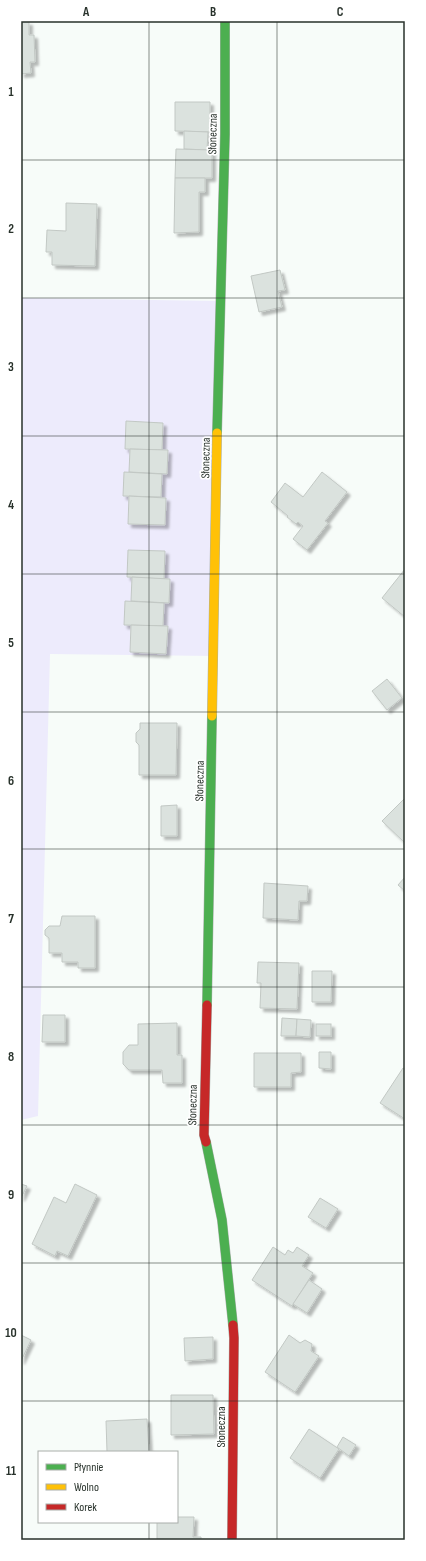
<svg xmlns="http://www.w3.org/2000/svg" width="426" height="1561" font-family="'Sofia Sans Condensed',sans-serif">
  <style>
    .green { fill: #edebfc }
    .building { fill: #dbe2de; stroke: #c2c8c4; filter: url(#shadow) }
    .lines { fill: none; stroke-linecap: round; stroke-linejoin: round }
    .fast-casing { stroke: #a9b0ab; stroke-width: 10 }
    .slow-casing { stroke: #a9b0ab; stroke-width: 10 }
    .jam-casing { stroke: #a9b0ab; stroke-width: 10 }
    .fast { stroke: #4caf50; stroke-width: 9 }
    .slow { stroke: #ffc107; stroke-width: 9 }
    .jam { stroke: #c62828; stroke-width: 9 }
    .grid { fill: none; stroke: #28322b; stroke-width: 1; stroke-opacity: 0.55 }
    .labels { text-anchor: middle; dominant-baseline: central; stroke-width: 3.5; stroke-linejoin: round; paint-order: stroke }
    .street-label { font-size: 12px; fill: #28322b; stroke: #fff }
    .neatline { fill: none; stroke: #28322b; stroke-width: 1.5 }
    .grid-label { font-size: 13px; text-anchor: middle; font-weight: bold; fill: #28322b }
  </style>
  <defs>
    <filter id="shadow"><feDropShadow dx="3.5" dy="3.5" stdDeviation="1" flood-color="#0004"/></filter>
  </defs>
  <rect width="100%" height="100%" fill="#f7fcf9"/>
  <path class="green" d="M 21,298 L 220,301 L 214,656 L 50,654 L 38,1116 L 21,1120 Z"/>
  <g class="building">
    <path d="M 21,22 L 29,22 L 29,35 L 34,35 L 35,62 L 30,62 L 31,73 L 21,74 Z"/>
    <path d="M 175,102 L 210,102 L 210,132 L 175,131 Z"/>
    <path d="M 184,131 L 208,132 L 207,150 L 184,149 Z"/>
    <path d="M 176,149 L 212,150 L 212,178 L 175,178 Z"/>
    <path d="M 175,178 L 205,178 L 205,192 L 199,192 L 199,232 L 174,233 Z"/>
    <path d="M 66,203 L 97,204 L 95,266 L 52,265 L 52,252 L 46,252 L 47,230 L 66,231 Z"/>
    <path d="M 280,270 L 285,290 L 278,291 L 282,307 L 259,312 L 251,276 Z"/>
    <path d="M 126,421 L 163,423 L 162,450 L 125,449 Z"/>
    <path d="M 130,449 L 168,450 L 167,474 L 129,472 Z"/>
    <path d="M 124,472 L 162,474 L 161,497 L 123,496 Z"/>
    <path d="M 322,472 L 347,492 L 325,521 L 328,523 L 307,550 L 293,539 L 303,526 L 298,522 L 296,524 L 287,517 L 288,516 L 271,502 L 285,483 L 303,497 Z"/>
    <path d="M 129,496 L 166,498 L 165,525 L 128,524 Z"/>
    <path d="M 128,550 L 165,551 L 164,579 L 127,577 Z"/>
    <path d="M 405,569 L 405,617 L 382,598 Z"/>
    <path d="M 132,577 L 170,579 L 169,603 L 131,601 Z"/>
    <path d="M 125,601 L 164,603 L 163,626 L 124,625 Z"/>
    <path d="M 131,625 L 168,626 L 166,654 L 130,652 Z"/>
    <path d="M 387,679 L 402,698 L 387,710 L 372,691 Z"/>
    <path d="M 140,723 L 177,723 L 176,775 L 139,775 L 139,745 L 136,742 L 136,733 L 140,729 Z"/>
    <path d="M 405,798 L 405,843 L 382,821 Z"/>
    <path d="M 177,805 L 177,836 L 161,836 L 161,806 Z"/>
    <path d="M 405,877 L 405,891 L 398,885 Z"/>
    <path d="M 264,883 L 308,886 L 307,901 L 299,901 L 298,920 L 263,918 Z"/>
    <path d="M 62,916 L 95,916 L 95,968 L 78,968 L 78,962 L 62,962 L 62,953 L 49,953 L 49,938 L 45,935 L 45,930 L 49,926 L 60,926 Z"/>
    <path d="M 258,962 L 299,963 L 297,1009 L 260,1008 L 261,983 L 257,983 Z"/>
    <path d="M 312,971 L 332,971 L 331,1002 L 312,1002 Z"/>
    <path d="M 43,1015 L 65,1015 L 65,1042 L 42,1042 Z"/>
    <path d="M 282,1018 L 297,1019 L 296,1036 L 281,1036 Z"/>
    <path d="M 297,1019 L 311,1020 L 310,1037 L 296,1036 Z"/>
    <path d="M 177,1023 L 177,1055 L 182,1055 L 182,1083 L 163,1083 L 162,1070 L 129,1070 L 123,1064 L 123,1052 L 129,1045 L 138,1045 L 138,1024 Z"/>
    <rect x="316" y="1024" width="15" height="12"/>
    <path d="M 319,1052 L 331,1052 L 331,1069 L 319,1068 Z"/>
    <path d="M 254,1053 L 301,1053 L 301,1072 L 291,1073 L 291,1087 L 254,1087 Z"/>
    <path d="M 403,1068 L 405,1069 L 405,1119 L 380,1103 Z"/>
    <path d="M 21,1184 L 27,1186 L 21,1198 Z"/>
    <path d="M 75,1184 L 97,1195 L 68,1256 L 57,1251 L 55,1256 L 32,1244 L 54,1197 L 66,1203 Z"/>
    <path d="M 320,1198 L 338,1209 L 326,1228 L 308,1217 Z"/>
    <path d="M 273,1247 L 285,1255 L 288,1250 L 293,1253 L 297,1247 L 309,1255 L 302,1266 L 313,1273 L 292,1306 L 252,1280 Z"/>
    <path d="M 309,1280 L 322,1289 L 307,1313 L 293,1304 Z"/>
    <path d="M 21,1335 L 31,1340 L 21,1361 Z"/>
    <path d="M 289,1335 L 300,1343 L 305,1340 L 312,1344 L 311,1351 L 319,1356 L 295,1392 L 265,1372 Z"/>
    <path d="M 213,1337 L 213,1359 L 185,1361 L 184,1338 Z"/>
    <path d="M 171,1395 L 213,1395 L 214,1434 L 171,1435 Z"/>
    <path d="M 147,1419 L 149,1452 L 107,1452 L 106,1421 Z"/>
    <path d="M 309,1429 L 339,1449 L 320,1478 L 290,1458 Z"/>
    <path d="M 343,1437 L 356,1445 L 349,1456 L 337,1447 Z"/>
    <path d="M 177,1517 L 194,1517 L 193,1537 L 201,1537 L 201,1540 L 157,1539 L 157,1522 L 177,1522 Z"/>
  </g>
  <g class="lines">
    <defs>
      <g id="fast">
        <path d="M 217,433 L 225,134 L 225,21"/>
        <path d="M 207,1005 L 212,716"/>
        <path d="M 206,1142 L 222,1220 L 233,1325"/>
      </g>
      <path id="slow" d="M 212,716 L 217,433"/>
      <g id="jam">
        <path d="M 206,1142 L 204,1135 L 207,1005"/>
        <path d="M 232,1540 L 234,1338 L 233,1325"/>
      </g>
    </defs>
    <use href="#fast" class="fast-casing"/>
    <use href="#slow" class="slow-casing"/>
    <use href="#jam" class="jam-casing"/>
    <use href="#fast" class="fast"/>
    <use href="#slow" class="slow"/>
    <use href="#jam" class="jam"/>
  </g>
  <path class="grid" d="M 149,21 L 149,1452M 277,21 L 277,1540M 21,160 L 405,160M 21,298 L 405,298M 21,436 L 405,436M 21,574 L 405,574M 21,712 L 405,712M 21,849 L 405,849M 21,987 L 405,987M 21,1125 L 405,1125M 21,1263 L 405,1263M 21,1401 L 405,1401M 149,1522 L 149,1540"/>
  <g class="labels">
    <g class="street-label">
      <text transform="translate(213 134) rotate(-89)">Słoneczna</text>
      <text transform="translate(206 458) rotate(-89)">Słoneczna</text>
      <text transform="translate(200 781) rotate(-89)">Słoneczna</text>
      <text transform="translate(193 1105) rotate(-89)">Słoneczna</text>
      <text transform="translate(221 1427) rotate(-90)">Słoneczna</text>
    </g>
  </g>
  <rect width="426" height="1561" fill="none" stroke="#ffffff" stroke-width="44"/>
  <rect x="38" y="1451" width="140" height="72" fill="#ffffff" stroke="#a9adaa"/>
  <rect x="46" y="1464" width="20" height="6" fill="#4caf50" stroke="#a9adaa"/>
  <text x="74" y="1471" font-size="12" fill="#28322b">Płynnie</text>
  <rect x="46" y="1484" width="20" height="6" fill="#ffc107" stroke="#a9adaa"/>
  <text x="74" y="1491" font-size="12" fill="#28322b">Wolno</text>
  <rect x="46" y="1504" width="20" height="6" fill="#c62828" stroke="#a9adaa"/>
  <text x="74" y="1511" font-size="12" fill="#28322b">Korek</text>
  <rect x="22" y="22" width="382" height="1517" class="neatline"/>
  <g class="grid-label">
    <text x="86" y="16">A</text>
    <text x="213" y="16">B</text>
    <text x="340" y="16">C</text>
    <text x="11" y="96">1</text>
    <text x="11" y="233">2</text>
    <text x="11" y="371">3</text>
    <text x="11" y="509">4</text>
    <text x="11" y="647">5</text>
    <text x="11" y="785">6</text>
    <text x="11" y="923">7</text>
    <text x="11" y="1061">8</text>
    <text x="11" y="1199">9</text>
    <text x="11" y="1337">10</text>
    <text x="11" y="1475">11</text>
  </g>
</svg>
